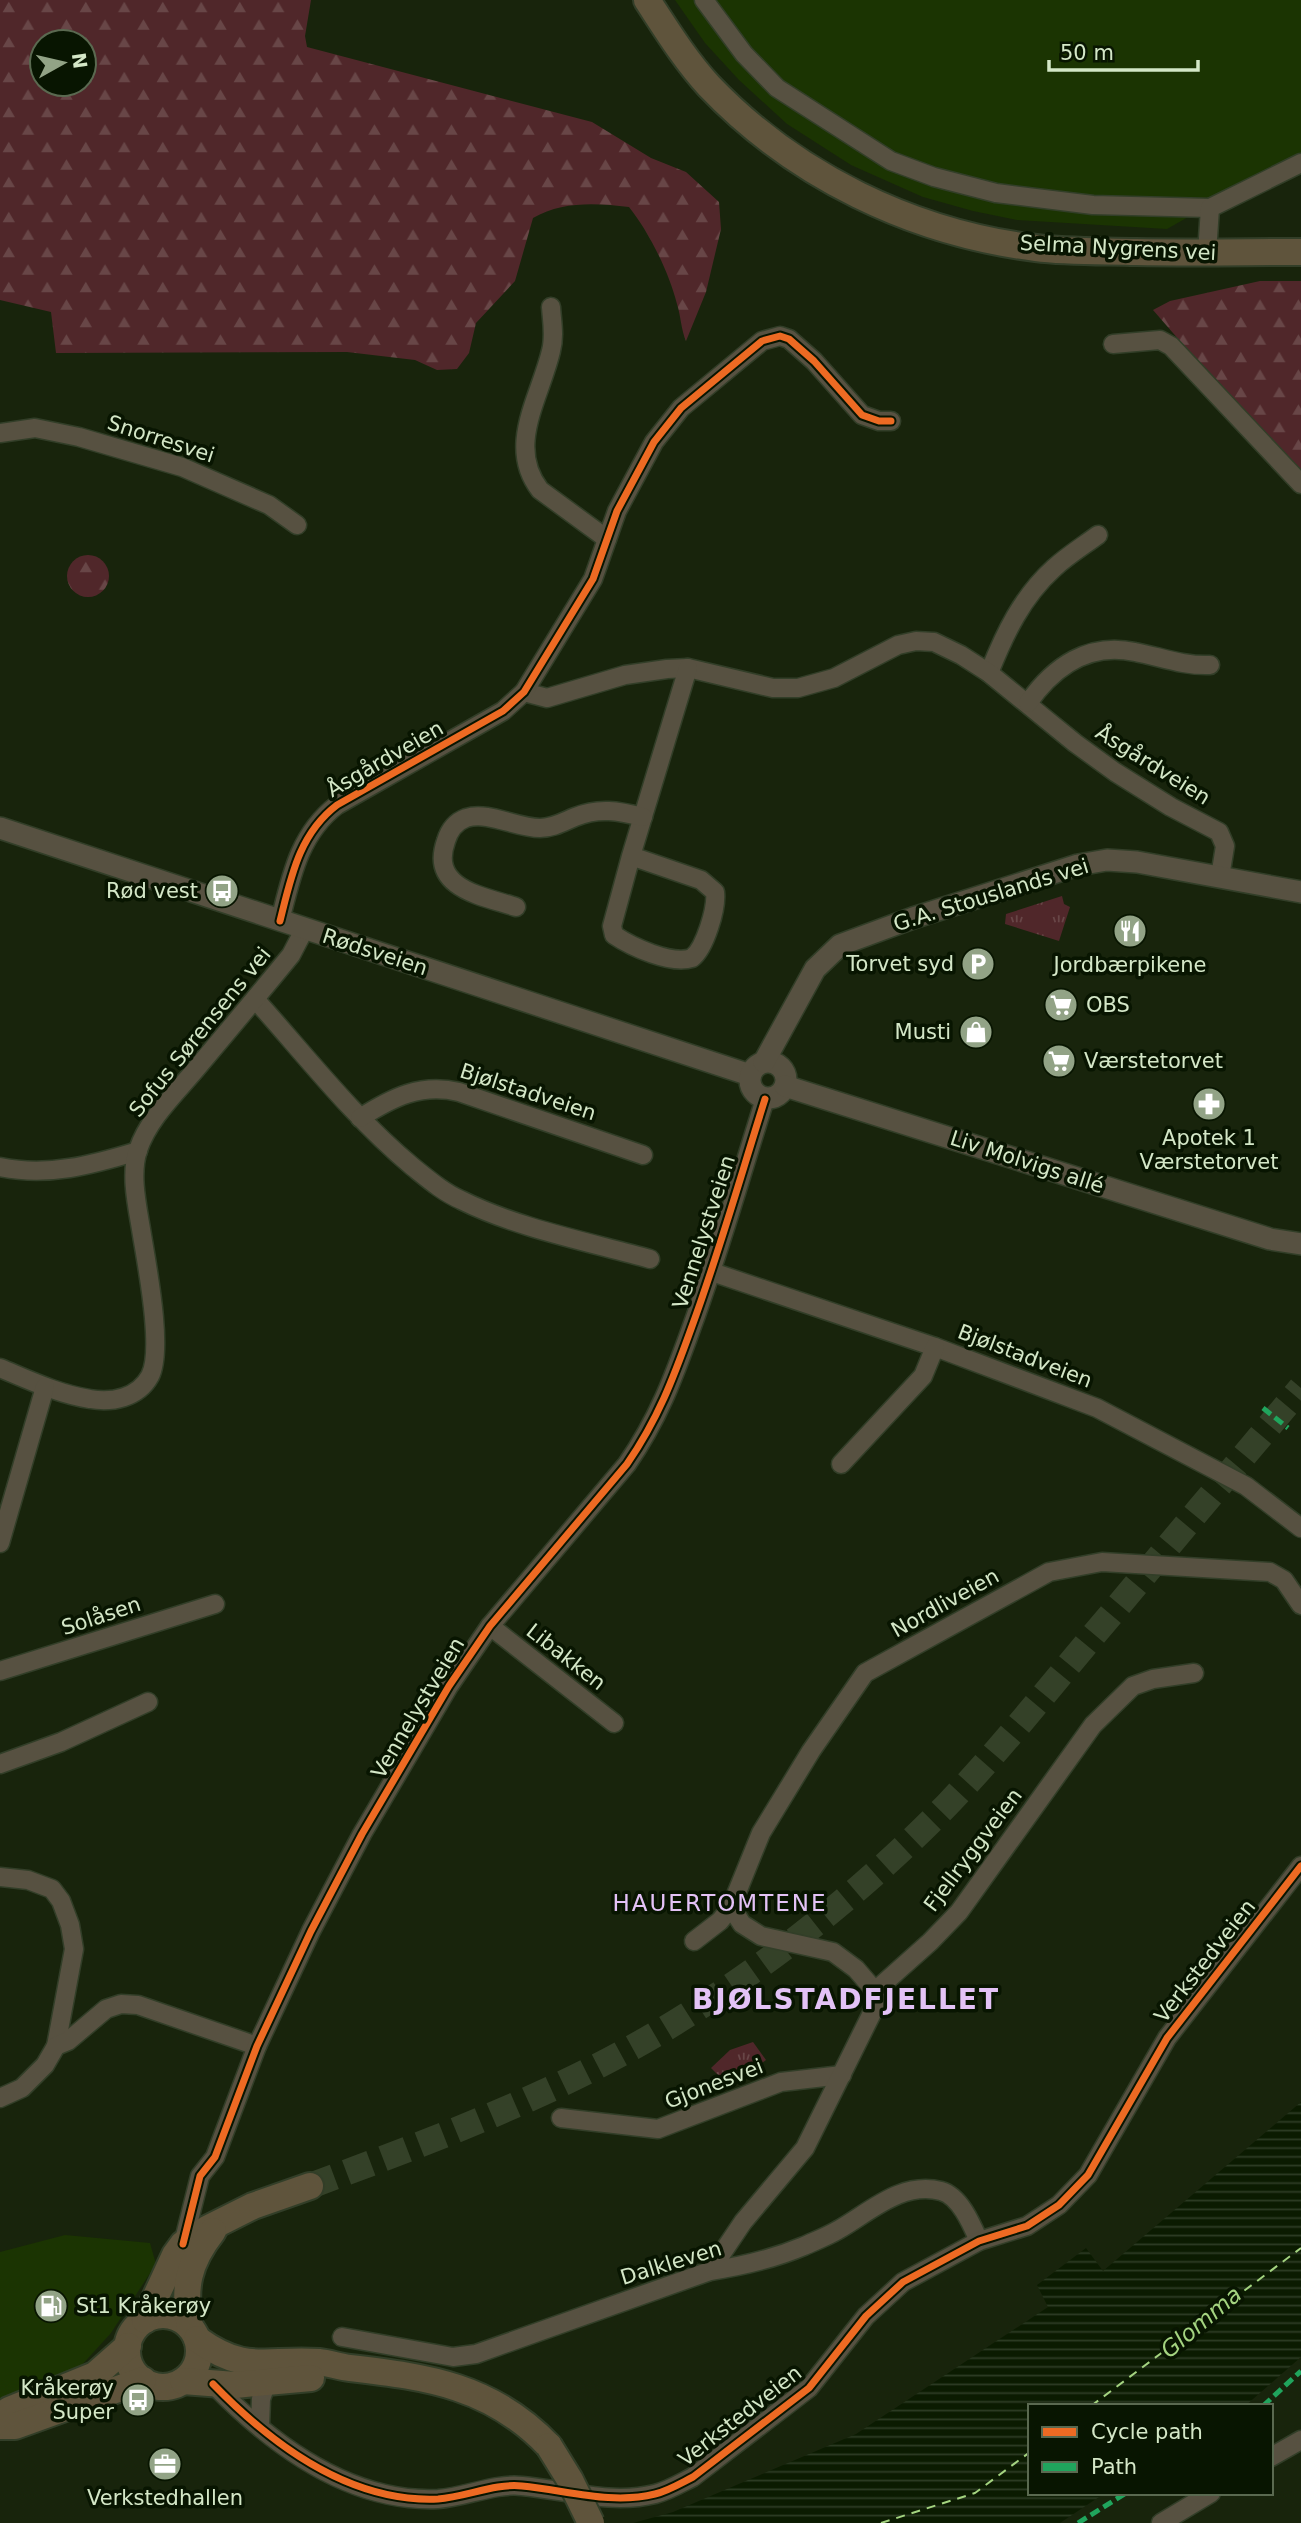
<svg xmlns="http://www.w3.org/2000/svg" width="1301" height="2523" font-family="'DejaVu Sans',sans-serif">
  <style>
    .built { fill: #1b3402 }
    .grass { fill: url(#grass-tufts) }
    .forest { fill: url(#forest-firs); fill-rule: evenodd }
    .water { fill: url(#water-rules) }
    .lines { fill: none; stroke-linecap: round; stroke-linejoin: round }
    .ferry { stroke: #a4d480; stroke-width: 2; stroke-dasharray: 9 7; stroke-linecap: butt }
    .primary-tunnel { stroke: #344128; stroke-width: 26; stroke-dasharray: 26 13; stroke-linecap: butt }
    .minor-casing { stroke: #323e28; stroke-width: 21 }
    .tertiary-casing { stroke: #323e28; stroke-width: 24 }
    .primary-casing { stroke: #323e28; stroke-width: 30 }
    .minor { stroke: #575141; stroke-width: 18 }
    .tertiary { stroke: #575141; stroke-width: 21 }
    .primary { stroke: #5f543c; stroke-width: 26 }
    .primary-bridge-casing { stroke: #323e28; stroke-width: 30; stroke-linecap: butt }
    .primary-bridge { stroke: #5f543c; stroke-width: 26 }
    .quiet { stroke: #20a55d; stroke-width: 5; stroke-dasharray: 10 5; stroke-linecap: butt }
    .cycleway-casing { stroke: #081501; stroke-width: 11 }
    .cycleway { stroke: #ed6a23; stroke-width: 7 }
    .labels { text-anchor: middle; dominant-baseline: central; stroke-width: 7; stroke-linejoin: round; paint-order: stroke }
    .street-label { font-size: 21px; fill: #d4e7c7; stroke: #081501 }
    .poi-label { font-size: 21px; fill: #d4e7c7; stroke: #081501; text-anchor: end }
    .neighbourhood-label { font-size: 23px; letter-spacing: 2px; fill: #e3c2f6; stroke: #081501 }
    .water-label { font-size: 23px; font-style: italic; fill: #a4d480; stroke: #081501 }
    .district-label { font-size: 28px; font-weight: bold; letter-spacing: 2px; fill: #e3c2f6; stroke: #081501 }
  </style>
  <defs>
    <pattern id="grass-tufts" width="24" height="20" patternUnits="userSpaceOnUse" patternTransform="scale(1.75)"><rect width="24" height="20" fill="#50272a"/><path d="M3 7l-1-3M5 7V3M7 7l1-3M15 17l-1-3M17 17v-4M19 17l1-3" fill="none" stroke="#684647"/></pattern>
    <pattern id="forest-firs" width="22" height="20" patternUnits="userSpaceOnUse" patternTransform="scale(1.75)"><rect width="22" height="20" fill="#50272a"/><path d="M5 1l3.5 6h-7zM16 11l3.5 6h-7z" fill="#684647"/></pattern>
    <pattern id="water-rules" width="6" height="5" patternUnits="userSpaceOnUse" patternTransform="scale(1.75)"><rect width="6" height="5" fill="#0b1b01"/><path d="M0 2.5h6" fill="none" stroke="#2e3c25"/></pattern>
  </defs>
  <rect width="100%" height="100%" fill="#18240c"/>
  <g class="built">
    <path d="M 675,0 L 1301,0 L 1301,153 L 1167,229 L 1017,220 L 973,211 L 923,197 L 851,165 L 787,124 L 739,80 L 705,43 Z"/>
    <path d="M 65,2235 L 150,2243 L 156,2264 L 111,2333 L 80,2367 L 0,2400 L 0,2252 Z"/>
  </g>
  <g class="grass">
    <path d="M 1062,896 L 1064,904 L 1070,907 L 1059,941 L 1005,924 L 1006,914 Z"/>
    <path d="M 753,2042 L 766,2060 L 737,2081 L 726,2083 L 711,2068 L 730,2050 Z"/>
  </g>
  <g class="forest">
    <path d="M 0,0 L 311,0 L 305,36 L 307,47 L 592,122 L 651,158 L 686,172 L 719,202 L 721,229 L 706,292 L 686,341 C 681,329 681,317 677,304 C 669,272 649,232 629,207 C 596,203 562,201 533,218 L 515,281 L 476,323 L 469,353 L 457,369 L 437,370 L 415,360 L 347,352 L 56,353 L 51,312 L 0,300 ZM 42,42 L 84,42 L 84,84 L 42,84 Z"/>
    <path d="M 1260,281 L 1301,281 L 1301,480 L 1153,310 L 1170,301 Z"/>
    <circle cx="88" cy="576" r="21"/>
  </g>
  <path class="water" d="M 1301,2102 L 1301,2357 L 1245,2406 L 1030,2406 L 1030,2493 L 1105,2493 L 1060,2523 L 633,2523 L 673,2512 L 856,2434 L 1048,2307 L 1037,2285 L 1086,2248 L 1103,2271 Z"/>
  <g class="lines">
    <g class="ferry">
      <path d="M 1091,2406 L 1301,2248"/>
      <path d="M 881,2523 L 975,2493 L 1030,2452"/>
    </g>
    <path class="primary-tunnel" d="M 310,2186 C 428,2142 547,2098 656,2034 C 762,1971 861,1893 947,1805 C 998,1752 1044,1694 1092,1637 C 1162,1554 1231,1471 1301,1388"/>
    <defs>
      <g id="minor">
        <path d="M 704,0 L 744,54 L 777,88 L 891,161 L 934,177 L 996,193 L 1093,205 L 1210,208"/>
        <path d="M 1207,253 L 1210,208 L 1301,163"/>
        <path d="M 551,307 C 552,322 555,336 551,351 C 540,398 506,446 540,490 L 607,539"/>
        <path d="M 1113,344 L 1160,340 L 1171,346 L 1301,484"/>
        <path d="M 0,433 L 35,428 L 79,437 L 182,467 L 269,505 L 297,525"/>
        <path d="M 989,673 C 1005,633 1022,597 1054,568 C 1067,556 1083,546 1098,535"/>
        <path d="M 524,692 L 547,698 L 625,675 L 667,669 L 688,668 L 773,688 L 798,688 L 834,678 L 898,645 L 916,641 L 934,642 L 961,655 L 989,673 L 1075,743 L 1115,772 L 1171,807 L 1219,832 L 1225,846 L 1220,877"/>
        <path d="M 1028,703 C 1054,666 1089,642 1135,652 C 1161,657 1183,666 1210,665"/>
        <path d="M 631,856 L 701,880 L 715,892 C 717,908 705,948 692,958 C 671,965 632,947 614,935 L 612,926 L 631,856 L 688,668"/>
        <path d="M 516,907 C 483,896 429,889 446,841 C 449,831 455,822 466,818 C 489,811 516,828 540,828 C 553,828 563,822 575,817 C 599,807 619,811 643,817"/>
        <path d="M 280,921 C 291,877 299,834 337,805 L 503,711 L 524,692 L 593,579 L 617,511 L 654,442 L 681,408 L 762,341 L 780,336 L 789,339 L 814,361 L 862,415 L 879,421 L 891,421"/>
        <path d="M 255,999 C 306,1056 354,1118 413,1167 C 428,1179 443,1192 461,1200 C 517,1228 589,1242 650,1259"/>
        <path d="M 360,1118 C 393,1097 421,1083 459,1092 L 643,1155"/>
        <path d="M 0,1167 C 48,1177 92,1165 138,1151"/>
        <path d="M 712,1272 L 935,1347 L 1097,1408 L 1246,1486 L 1301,1528"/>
        <path d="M 0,1368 C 29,1380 58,1394 90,1399 C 112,1403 138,1398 150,1376 C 164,1349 146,1261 141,1229 C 137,1205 130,1174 138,1150 C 148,1119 176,1093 196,1069 C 228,1031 260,993 291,955 L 304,930"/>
        <path d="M 841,1464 L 923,1376 L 935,1347"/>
        <path d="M 0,1543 L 45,1387"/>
        <path d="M 490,1626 L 614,1723"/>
        <path d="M 0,1671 L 215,1604"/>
        <path d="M 0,1764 L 61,1742 L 148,1702"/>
        <path d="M 0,1877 L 28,1880 L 52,1889 L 61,1901 L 70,1925 L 74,1949 L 56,2046"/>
        <path d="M 694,1941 L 720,1921 L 731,1907"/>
        <path d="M 875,1991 L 856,1969 L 833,1952 L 761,1936 L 742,1924 L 731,1907 L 761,1833 L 811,1751 L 865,1673 L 1049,1572 L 1102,1562 L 1270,1572 L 1284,1580 L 1301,1605"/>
        <path d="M 0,2098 L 22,2088 L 45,2065 L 56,2046 L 68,2041 L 106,2009 L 121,2004 L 138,2005 L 257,2046"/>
        <path d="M 561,2118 L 658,2129 L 781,2082 L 842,2075"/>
        <path d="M 183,2244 L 200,2176 L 215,2157 L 257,2046 L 311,1931 L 362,1834 L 449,1686 L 490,1626 L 627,1464 C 658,1419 673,1379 691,1329 C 719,1253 741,1175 765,1099"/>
        <path d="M 710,2271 L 743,2222 L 805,2148 L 874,2009 L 875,1991 L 930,1942 L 959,1912 L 1093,1725 L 1133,1686 L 1153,1679 L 1194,1673"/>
        <path d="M 342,2337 L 453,2357 L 476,2354 L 710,2271 C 743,2266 773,2259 804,2246 C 815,2241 828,2236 838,2230 C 870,2212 901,2181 941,2191 C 960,2196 972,2225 979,2241"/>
        <path d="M 213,2384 C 272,2445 349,2503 438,2499 C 466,2497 495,2483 522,2486 C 566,2490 611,2505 655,2494 C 668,2491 681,2483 693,2477 L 809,2388 L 866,2316 L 903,2282 L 979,2241 L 1027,2226 L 1059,2205 L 1088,2175 L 1167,2038 L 1301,1866"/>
        <path d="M 260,2426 L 261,2399 L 267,2382"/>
        <path d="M 1271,2457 L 1301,2440"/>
        <path d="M 1161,2523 L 1211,2493"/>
      </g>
      <g id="tertiary">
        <path d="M 0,828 L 750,1075"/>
        <circle cx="768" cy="1080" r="18"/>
        <path d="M 764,1062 L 815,969 L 840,945 L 913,918 L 1078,865 L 1107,860 L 1137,862 L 1301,892"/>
        <path d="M 785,1086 L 1270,1239 L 1301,1244"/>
      </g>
      <g id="primary">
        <path d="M 647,0 C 666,29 685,60 709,86 C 795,176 913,233 1036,248 C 1068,252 1103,251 1136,252 C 1191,253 1246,252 1301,252"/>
        <circle cx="163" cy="2351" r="36"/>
        <path d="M 145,2320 L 175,2255 L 183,2244 L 207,2229 L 253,2206 L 310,2186"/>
        <path d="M 190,2327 C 183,2287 188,2263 213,2231"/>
        <path d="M 197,2339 C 247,2375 265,2358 319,2362 C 329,2363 340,2367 350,2368 C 428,2377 492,2386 549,2446"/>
        <path d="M 183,2381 L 235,2385 L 311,2378"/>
        <path d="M 6,2414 L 9,2410 L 95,2375 L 128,2346"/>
        <path d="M 0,2426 L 15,2426 L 143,2380"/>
      </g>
    </defs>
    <use href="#minor" class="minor-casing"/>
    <use href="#tertiary" class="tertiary-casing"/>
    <use href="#primary" class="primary-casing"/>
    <use href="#minor" class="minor"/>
    <use href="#tertiary" class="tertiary"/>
    <use href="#primary" class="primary"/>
    <defs>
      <path id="primary-bridge" d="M 549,2446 L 570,2480 L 591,2523"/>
    </defs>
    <use href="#primary-bridge" class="primary-bridge-casing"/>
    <use href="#primary-bridge" class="primary-bridge"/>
    <g class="quiet">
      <path d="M 1263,1408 L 1288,1428"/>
      <path d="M 1263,2406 L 1301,2371"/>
      <path d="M 1078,2523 L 1126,2493"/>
    </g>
    <defs>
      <g id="cycleway">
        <path d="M 280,921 C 291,877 299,834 337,805 L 503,711 L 524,692 L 593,579 L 617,511 L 654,442 L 681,408 L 762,341 L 780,336 L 789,339 L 814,361 L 862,415 L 879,421 L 891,421"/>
        <path d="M 183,2244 L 200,2176 L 215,2157 L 257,2046 L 311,1931 L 362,1834 L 449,1686 L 490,1626 L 627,1464 C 658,1419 673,1379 691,1329 C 719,1253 741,1175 765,1099"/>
        <path d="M 213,2384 C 272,2445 349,2503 438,2499 C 466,2497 495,2483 522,2486 C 566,2490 611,2505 655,2494 C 668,2491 681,2483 693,2477 L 809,2388 L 866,2316 L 903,2282 L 979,2241 L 1027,2226 L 1059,2205 L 1088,2175 L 1167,2038 L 1301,1866"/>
      </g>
    </defs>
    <use href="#cycleway" class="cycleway-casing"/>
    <use href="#cycleway" class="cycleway"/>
  </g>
  <defs>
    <symbol id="bus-disc" viewBox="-11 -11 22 22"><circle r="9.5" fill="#92a386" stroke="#081501"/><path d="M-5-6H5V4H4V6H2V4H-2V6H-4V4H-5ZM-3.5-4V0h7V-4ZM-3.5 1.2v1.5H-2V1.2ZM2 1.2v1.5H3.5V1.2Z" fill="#fff"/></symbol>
    <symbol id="restaurant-disc" viewBox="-11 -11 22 22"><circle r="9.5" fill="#92a386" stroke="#081501"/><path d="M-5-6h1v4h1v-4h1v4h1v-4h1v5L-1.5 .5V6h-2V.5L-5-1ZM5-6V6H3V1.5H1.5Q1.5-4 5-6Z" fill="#fff"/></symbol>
    <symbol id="parking-disc" viewBox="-11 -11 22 22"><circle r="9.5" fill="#92a386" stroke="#081501"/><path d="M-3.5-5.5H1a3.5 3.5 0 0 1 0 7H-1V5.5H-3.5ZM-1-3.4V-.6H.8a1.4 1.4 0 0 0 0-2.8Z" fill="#fff"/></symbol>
    <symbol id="supermarket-disc" viewBox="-11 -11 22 22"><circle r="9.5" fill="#92a386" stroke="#081501"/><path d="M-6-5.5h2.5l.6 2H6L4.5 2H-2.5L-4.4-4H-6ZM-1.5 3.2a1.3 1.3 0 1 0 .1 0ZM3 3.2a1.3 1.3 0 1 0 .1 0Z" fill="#fff"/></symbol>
    <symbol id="shop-disc" viewBox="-11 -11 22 22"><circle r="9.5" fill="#92a386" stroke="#081501"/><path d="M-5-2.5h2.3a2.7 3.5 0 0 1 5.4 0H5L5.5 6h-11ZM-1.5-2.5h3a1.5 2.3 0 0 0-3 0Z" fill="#fff"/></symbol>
    <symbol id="pharmacy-disc" viewBox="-11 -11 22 22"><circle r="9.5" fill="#92a386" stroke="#081501"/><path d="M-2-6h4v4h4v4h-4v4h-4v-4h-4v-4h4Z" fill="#fff"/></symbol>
    <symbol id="fuel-disc" viewBox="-11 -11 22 22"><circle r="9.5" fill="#92a386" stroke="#081501"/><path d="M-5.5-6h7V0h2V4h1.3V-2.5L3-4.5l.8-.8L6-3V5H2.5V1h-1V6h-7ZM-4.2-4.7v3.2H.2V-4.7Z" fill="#fff"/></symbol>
    <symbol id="office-disc" viewBox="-11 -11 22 22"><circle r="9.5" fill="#92a386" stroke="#081501"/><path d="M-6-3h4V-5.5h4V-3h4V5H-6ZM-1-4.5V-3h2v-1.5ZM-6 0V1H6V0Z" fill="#fff"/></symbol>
  </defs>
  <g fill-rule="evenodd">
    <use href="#bus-disc" x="203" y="872" width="38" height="38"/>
    <use href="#restaurant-disc" x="1111" y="912" width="38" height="38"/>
    <use href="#parking-disc" x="959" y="945" width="38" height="38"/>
    <use href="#supermarket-disc" x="1042" y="986" width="38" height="38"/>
    <use href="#shop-disc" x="957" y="1013" width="38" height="38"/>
    <use href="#supermarket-disc" x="1040" y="1042" width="38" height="38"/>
    <use href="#pharmacy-disc" x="1190" y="1085" width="38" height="38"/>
    <use href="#fuel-disc" x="32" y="2287" width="38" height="38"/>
    <use href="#bus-disc" x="119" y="2381" width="38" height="38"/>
    <use href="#office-disc" x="146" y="2445" width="38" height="38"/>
  </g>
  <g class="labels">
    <g class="street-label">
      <text transform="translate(1118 248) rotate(3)">Selma Nygrens vei</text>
      <text transform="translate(161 439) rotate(18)">Snorresvei</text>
      <text transform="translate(385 759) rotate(-30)">Åsgårdveien</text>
      <text transform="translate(1153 765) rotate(32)">Åsgårdveien</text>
      <text transform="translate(991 895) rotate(-17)">G.A. Stouslands vei</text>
      <text transform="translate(375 952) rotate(18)">Rødsveien</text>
      <text transform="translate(200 1032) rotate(-51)">Sofus Sørensens vei</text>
      <text transform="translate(528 1092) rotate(18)">Bjølstadveien</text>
      <text transform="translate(1027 1162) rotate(18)">Liv Molvigs allé</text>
      <text transform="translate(704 1232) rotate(-72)">Vennelystveien</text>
      <text transform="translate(1025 1356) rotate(21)">Bjølstadveien</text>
      <text transform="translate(945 1603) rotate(-29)">Nordliveien</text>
      <text transform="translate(101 1616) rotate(-18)">Solåsen</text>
      <text transform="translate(566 1657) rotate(38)">Libakken</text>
      <text transform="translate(418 1708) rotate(-59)">Vennelystveien</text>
      <text transform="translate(973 1850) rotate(-53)">Fjellryggveien</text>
      <text transform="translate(1205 1961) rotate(-52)">Verkstedveien</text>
      <text transform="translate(714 2084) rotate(-21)">Gjonesvei</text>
      <text transform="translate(671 2263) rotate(-17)">Dalkleven</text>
      <text transform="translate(740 2416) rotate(-38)">Verkstedveien</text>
    </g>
    <g class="poi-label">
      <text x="198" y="891">Rød vest</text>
      <text x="954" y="964">Torvet syd</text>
      <text x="1130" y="965" text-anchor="middle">Jordbærpikene</text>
      <text x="1086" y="1005" text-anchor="start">OBS</text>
      <text x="951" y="1032">Musti</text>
      <text x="1084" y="1061" text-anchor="start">Værstetorvet</text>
      <text x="1209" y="1138" text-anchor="middle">Apotek 1<tspan x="1209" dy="24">Værstetorvet</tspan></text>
      <text x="76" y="2306" text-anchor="start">St1 Kråkerøy</text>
      <text x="114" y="2388">Kråkerøy<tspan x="114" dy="24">Super</tspan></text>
      <text x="165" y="2498" text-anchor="middle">Verkstedhallen</text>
    </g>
    <g class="neighbourhood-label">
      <text x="720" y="1903">HAUERTOMTENE</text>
    </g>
    <g class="water-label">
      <text transform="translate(1201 2322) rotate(-40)">Glomma</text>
    </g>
    <g class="district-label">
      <text x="846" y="1999">BJØLSTADFJELLET</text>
    </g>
  </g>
  <rect x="1028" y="2404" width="245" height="91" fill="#081501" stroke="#5a6950" stroke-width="2"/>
  <rect x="1042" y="2427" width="35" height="10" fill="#ed6a23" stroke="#5a6950" stroke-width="2"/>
  <text x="1091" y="2439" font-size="21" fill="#d4e7c7">Cycle path</text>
  <rect x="1042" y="2462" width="35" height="10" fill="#20a55d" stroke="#5a6950" stroke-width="2"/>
  <text x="1091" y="2474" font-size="21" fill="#d4e7c7">Path</text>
  <g transform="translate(63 63) rotate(82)"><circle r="33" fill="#081501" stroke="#5a6950" stroke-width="2"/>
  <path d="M0-5L12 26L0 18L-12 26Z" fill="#92a386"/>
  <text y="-10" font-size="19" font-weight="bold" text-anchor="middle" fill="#d4e7c7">N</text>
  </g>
  <path d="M1049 60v10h149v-10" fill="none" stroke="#d4e7c7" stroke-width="3.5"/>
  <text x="1060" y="60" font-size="21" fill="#d4e7c7" stroke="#081501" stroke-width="5" paint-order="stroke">50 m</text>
</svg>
